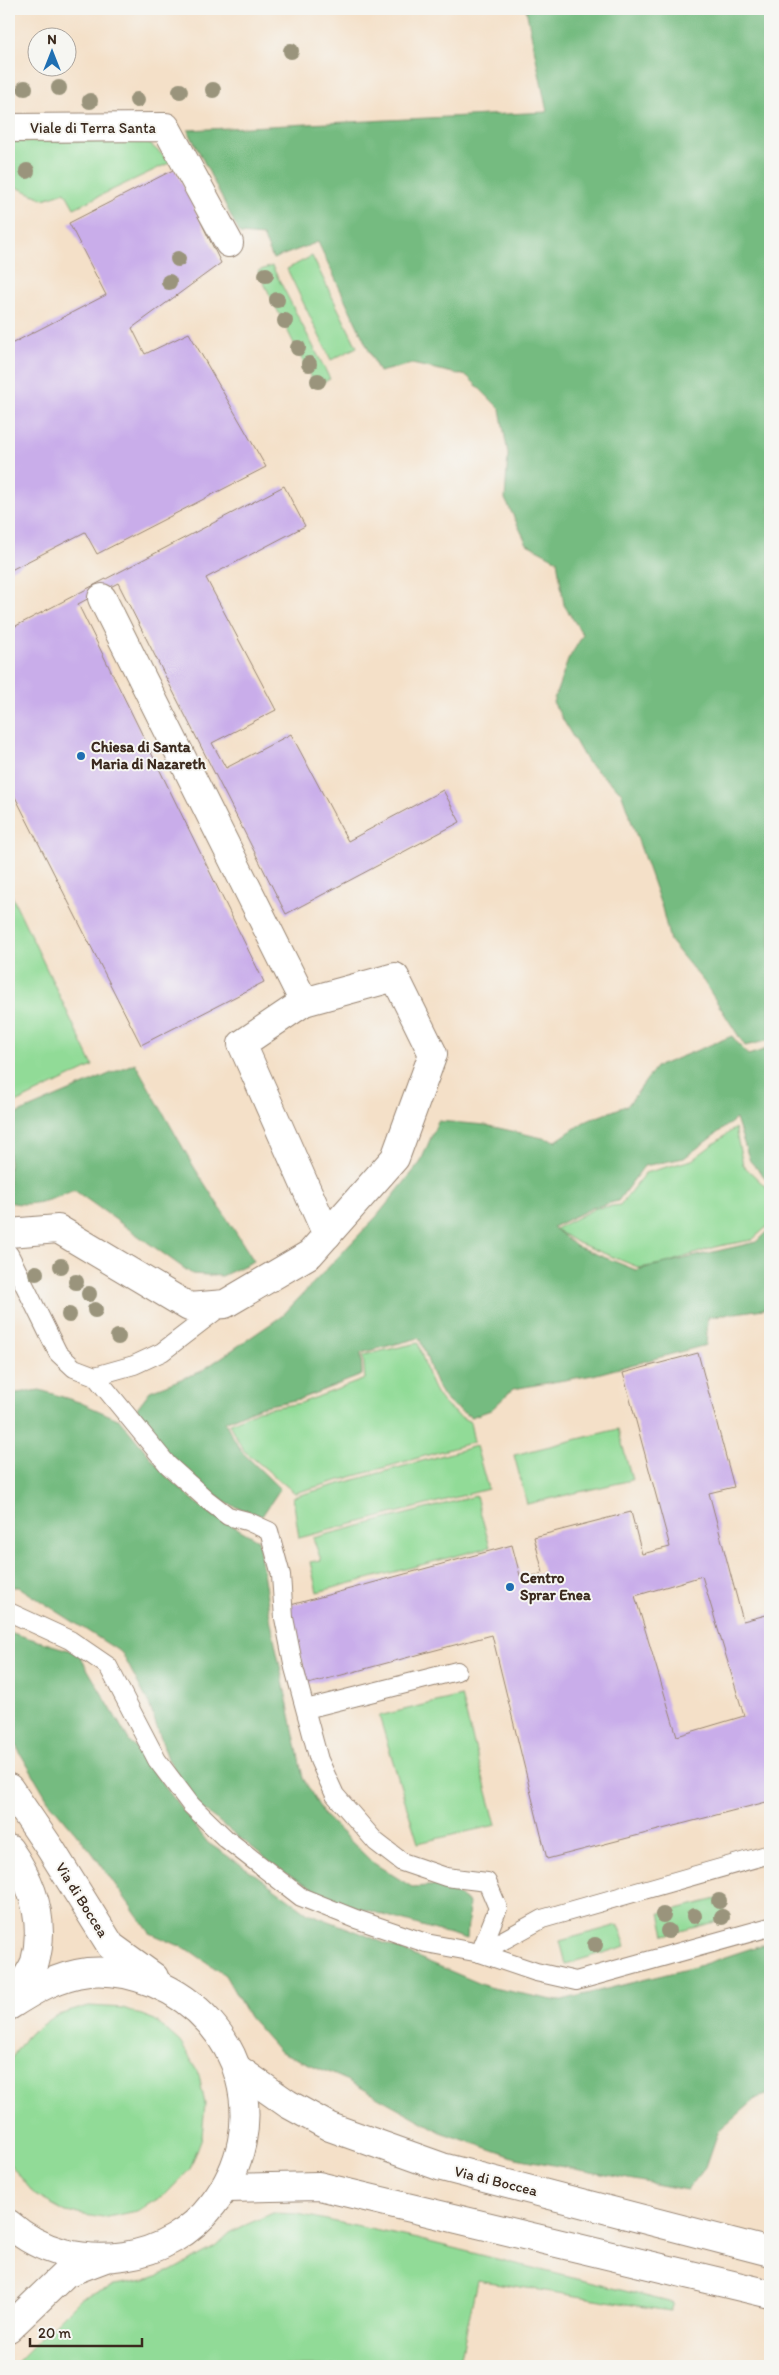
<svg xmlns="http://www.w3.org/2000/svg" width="779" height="2375" font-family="Itim,sans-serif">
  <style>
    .green { fill: #91db97; stroke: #66825a }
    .forest { fill: #74bb80; stroke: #58724f }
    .building { fill: #c9adea; fill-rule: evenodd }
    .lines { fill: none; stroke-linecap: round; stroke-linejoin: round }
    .service-casing { stroke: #988573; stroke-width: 20 }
    .minor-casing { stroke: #988573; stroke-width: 30 }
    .tertiary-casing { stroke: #988573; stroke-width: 30 }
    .secondary-casing { stroke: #988573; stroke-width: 30 }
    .service { stroke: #fff; stroke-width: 18 }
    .minor { stroke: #fff; stroke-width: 28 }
    .tertiary { stroke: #fff; stroke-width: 28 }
    .secondary { stroke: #fff; stroke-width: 28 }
    .tree { fill: #9a947b }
    .poi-dot { fill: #1f6fb2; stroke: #f6f6f2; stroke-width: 2 }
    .labels { text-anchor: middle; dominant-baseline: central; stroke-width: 4; stroke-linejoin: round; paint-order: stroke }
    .street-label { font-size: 15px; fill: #3b2a1e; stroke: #f6f6f2 }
    .poi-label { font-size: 15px; font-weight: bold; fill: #3b2a1e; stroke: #f6f6f2; text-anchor: start }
  </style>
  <rect width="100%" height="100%" fill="#f6f6f2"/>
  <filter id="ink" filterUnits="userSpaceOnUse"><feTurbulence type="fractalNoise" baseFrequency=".02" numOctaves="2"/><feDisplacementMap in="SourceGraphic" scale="10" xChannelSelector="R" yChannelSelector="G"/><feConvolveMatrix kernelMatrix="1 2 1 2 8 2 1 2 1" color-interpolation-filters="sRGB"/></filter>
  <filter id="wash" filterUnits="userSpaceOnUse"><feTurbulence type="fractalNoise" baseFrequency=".0096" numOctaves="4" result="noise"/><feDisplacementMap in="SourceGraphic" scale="20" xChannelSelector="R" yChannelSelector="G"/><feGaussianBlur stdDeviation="1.12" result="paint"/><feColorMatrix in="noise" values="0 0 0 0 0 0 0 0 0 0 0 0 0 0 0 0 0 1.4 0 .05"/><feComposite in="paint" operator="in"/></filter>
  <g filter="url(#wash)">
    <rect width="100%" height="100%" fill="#f4e0c8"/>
    <g class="green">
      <path d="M 145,140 L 171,162 L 74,208 L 65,192 L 44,199 L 9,184 L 9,142 Z"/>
      <path d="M 312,256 L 357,347 L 331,360 L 287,269 Z"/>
      <path d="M 272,266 L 330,379 L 315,386 L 258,271 Z"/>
      <path d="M 9,890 L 93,1066 L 9,1106 Z"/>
      <path d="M 735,1128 L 743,1165 L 770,1191 L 770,1224 L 752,1240 L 719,1246 L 666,1263 L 640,1268 L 576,1242 L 555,1229 L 596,1208 L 620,1205 L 645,1173 L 692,1160 Z"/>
      <path d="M 418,1343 C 431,1382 431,1402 470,1422 L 474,1442 L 295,1493 L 243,1450 L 229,1424 L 258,1410 L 301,1403 L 365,1379 L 363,1355 Z"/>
      <path d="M 618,1429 L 632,1480 L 527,1504 L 514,1455 Z"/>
      <path d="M 476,1446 L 488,1489 L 299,1538 L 293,1497 Z"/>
      <path d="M 476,1496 L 490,1547 L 317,1592 L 310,1562 L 321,1560 L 313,1538 Z"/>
      <path d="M 461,1696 L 496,1825 L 418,1843 L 379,1716 Z"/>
      <path d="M 721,1898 L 727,1919 L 665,1935 L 660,1913 Z"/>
      <path d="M 618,1925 L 626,1946 L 566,1964 L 560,1941 Z"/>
      <path d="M 89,2006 L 123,2008 L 155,2020 L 180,2042 L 198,2071 L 205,2104 L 202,2137 L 190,2169 L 166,2194 L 137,2211 L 103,2218 L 66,2212 L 35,2195 L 9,2163 L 9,2062 L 26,2037 L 55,2016 Z"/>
      <path d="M 273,2213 L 298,2214 L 417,2239 L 673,2303 L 670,2311 L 477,2280 L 459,2366 L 13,2366 L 81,2298 L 114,2285 L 145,2280 L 171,2271 L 215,2247 L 232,2231 Z"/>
    </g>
    <g class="forest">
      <path d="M 526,9 L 770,9 L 770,1040 L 745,1046 L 704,982 L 670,941 L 662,908 L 621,792 L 587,762 L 553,702 L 568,660 L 583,635 L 564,605 L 557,560 L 527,544 L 505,499 L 508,454 L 500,409 L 467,376 L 412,364 L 379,372 L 318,242 L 273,259 L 263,236 L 240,234 L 188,130 L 547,112 Z"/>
      <path d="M 732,1036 L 748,1055 L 770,1048 L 770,1183 L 750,1161 L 736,1119 L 684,1158 L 644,1166 L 618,1201 L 592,1208 L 553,1227 L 576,1246 L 636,1270 L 756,1242 L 770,1228 L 770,1308 L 708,1317 L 706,1345 L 593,1375 L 513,1389 L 491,1410 L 471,1417 C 464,1413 455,1408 448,1402 C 434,1389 428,1356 419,1338 L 361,1353 L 362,1375 L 300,1399 L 259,1407 L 225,1422 L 240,1450 L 280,1489 L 262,1516 L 228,1504 L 198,1481 L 171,1457 L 142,1421 L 137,1408 L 150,1391 L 200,1372 L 282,1316 L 377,1216 L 420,1163 L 438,1121 L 485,1125 L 556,1141 L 584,1122 L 628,1105 L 656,1067 Z"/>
      <path d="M 135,1063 L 194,1167 L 254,1261 L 222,1276 L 192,1274 L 74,1190 C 55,1199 30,1208 9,1202 L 9,1117 Z"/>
      <path d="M 40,1390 L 79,1402 L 120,1420 L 166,1476 L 205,1510 L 258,1540 L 271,1623 L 303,1778 L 324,1815 L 372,1862 L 412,1887 L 444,1885 L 469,1903 L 467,1939 L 339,1902 L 284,1872 L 196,1804 L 168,1759 L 149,1704 L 122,1653 L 19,1587 L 9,1587 L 9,1394 Z"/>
      <path d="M 9,1632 L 78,1653 L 129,1740 L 208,1843 L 249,1870 L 308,1913 L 358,1932 L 488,1987 L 558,2001 L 695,1967 L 770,1942 L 770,2094 L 757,2098 L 718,2132 L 706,2167 L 687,2190 L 516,2158 L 441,2132 L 349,2081 L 279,2051 L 249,2017 L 225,1975 L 189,1950 L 150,1933 L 91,1851 L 48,1800 L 9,1734 Z"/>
    </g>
    <g id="blocks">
      <g class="building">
        <path d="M 175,169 L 221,263 L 132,328 L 145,354 L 189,333 L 266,467 L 97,554 L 85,532 L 9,571 L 9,345 L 106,295 L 69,223 Z"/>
        <path d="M 284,486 L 305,526 L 206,578 L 276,710 L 212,743 L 226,768 L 291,734 L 348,841 L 443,790 L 460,822 L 286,914 L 118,583 L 78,604 L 264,982 L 141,1045 L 9,785 L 9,621 L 12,628 Z"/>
        <path d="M 698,1353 L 734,1487 L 709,1493 L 743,1621 L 770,1614 L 770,1801 L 547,1859 L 492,1635 L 308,1684 L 287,1606 L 512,1545 L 521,1579 L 543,1573 L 534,1537 L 631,1512 L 642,1554 L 670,1547 L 623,1373 ZM 702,1576 L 744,1716 L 677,1736 L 635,1596 Z"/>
      </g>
    </g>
  </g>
  <g filter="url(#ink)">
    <use href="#blocks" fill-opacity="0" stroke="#988573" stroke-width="1"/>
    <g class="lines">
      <defs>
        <g id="service">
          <path d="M 9,1254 L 58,1353 L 74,1368 L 95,1376 L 134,1365 L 162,1352 L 222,1306"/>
          <path d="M 95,1376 L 168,1465 L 206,1499 L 228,1516 L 247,1521 L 269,1531 L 281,1575 L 284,1618 L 294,1668 L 319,1760 L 335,1795 L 376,1842 L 402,1862 L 446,1877 L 487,1882 L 498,1908 L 480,1953"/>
          <path d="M 9,1612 L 70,1640 L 108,1666 L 157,1760 L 191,1805 L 225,1838 L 301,1897 L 356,1919 L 426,1943 L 480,1953 L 536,1972 L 576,1981 L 770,1927"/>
          <path d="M 306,1709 L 457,1671"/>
          <path d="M 480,1953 L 542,1919 L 770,1854"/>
        </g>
        <g id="minor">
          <path d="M 9,128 L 166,127 L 229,243"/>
          <path d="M 304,1002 L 242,1044 L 327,1235"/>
          <path d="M 9,1233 L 58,1229 L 189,1307 L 225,1304 L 310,1254 L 395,1158 L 433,1054 L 395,977 L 304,1002 L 102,598"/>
        </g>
        <path id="tertiary" d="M 9,2328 L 66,2273 L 103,2259"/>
        <g id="secondary">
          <path d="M 9,1788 L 50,1848 L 111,1946 L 154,1977"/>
          <path d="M 9,1849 C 32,1882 46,1921 35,1962 C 30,1975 18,1989 10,2001"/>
          <path d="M 9,2006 C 34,1990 57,1976 88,1972 C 110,1970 134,1975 154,1983 C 244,2020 273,2127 213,2204 C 192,2232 159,2251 124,2256 C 82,2262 41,2252 9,2224"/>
          <path d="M 238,2069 L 288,2104 L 330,2127 L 442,2167 L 770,2252"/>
          <path d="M 226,2188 L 319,2186 L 770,2294"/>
        </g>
      </defs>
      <use href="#service" class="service-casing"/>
      <use href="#minor" class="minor-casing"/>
      <use href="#tertiary" class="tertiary-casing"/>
      <use href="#secondary" class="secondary-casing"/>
      <use href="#service" class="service"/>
      <use href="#minor" class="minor"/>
      <use href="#tertiary" class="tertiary"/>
      <use href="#secondary" class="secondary"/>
    </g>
    <g class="tree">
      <circle cx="291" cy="51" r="8"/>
      <circle cx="25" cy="88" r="8"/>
      <circle cx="59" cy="88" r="8"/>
      <circle cx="213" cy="90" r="8"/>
      <circle cx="180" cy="91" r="8"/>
      <circle cx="137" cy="100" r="8"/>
      <circle cx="90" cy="101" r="8"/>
      <circle cx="27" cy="171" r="8"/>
      <circle cx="178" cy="259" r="8"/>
      <circle cx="266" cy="275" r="8"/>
      <circle cx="169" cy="282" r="8"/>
      <circle cx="277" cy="300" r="8"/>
      <circle cx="285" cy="321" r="8"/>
      <circle cx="298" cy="348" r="8"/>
      <circle cx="309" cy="364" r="8"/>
      <circle cx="318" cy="381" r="8"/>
      <circle cx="61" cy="1266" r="8"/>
      <circle cx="36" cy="1273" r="8"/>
      <circle cx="76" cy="1282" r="8"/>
      <circle cx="89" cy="1294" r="8"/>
      <circle cx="95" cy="1310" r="8"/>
      <circle cx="69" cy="1315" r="8"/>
      <circle cx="118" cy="1337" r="8"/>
      <circle cx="719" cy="1901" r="8"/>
      <circle cx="663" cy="1915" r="8"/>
      <circle cx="694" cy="1916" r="8"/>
      <circle cx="722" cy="1917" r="8"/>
      <circle cx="668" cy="1931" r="8"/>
      <circle cx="595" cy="1945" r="8"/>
    </g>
  </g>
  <g class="poi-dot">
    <circle cx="81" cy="756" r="5"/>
    <circle cx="510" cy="1587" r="5"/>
  </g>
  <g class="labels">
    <g class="street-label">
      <text x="93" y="128">Viale di Terra Santa</text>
      <text transform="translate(82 1900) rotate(58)">Via di Boccea</text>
      <text transform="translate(496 2181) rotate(14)">Via di Boccea</text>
    </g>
    <g class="poi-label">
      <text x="91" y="747">Chiesa di Santa<tspan x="91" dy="17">Maria di Nazareth</tspan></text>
      <text x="520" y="1578">Centro<tspan x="520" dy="17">Sprar Enea</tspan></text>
    </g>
  </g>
  <rect width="779" height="2375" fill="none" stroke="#f6f6f2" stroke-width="30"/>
  <g transform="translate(52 52)"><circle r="24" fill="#f6f6f2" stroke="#aba49d"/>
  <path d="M0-4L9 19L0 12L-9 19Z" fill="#1f6fb2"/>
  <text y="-8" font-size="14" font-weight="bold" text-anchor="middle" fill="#3b2a1e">N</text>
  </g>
  <path d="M30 2338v8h112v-8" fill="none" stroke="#3b2a1e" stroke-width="2.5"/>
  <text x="38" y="2338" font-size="15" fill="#3b2a1e" stroke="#f6f6f2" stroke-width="4" paint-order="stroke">20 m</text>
</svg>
